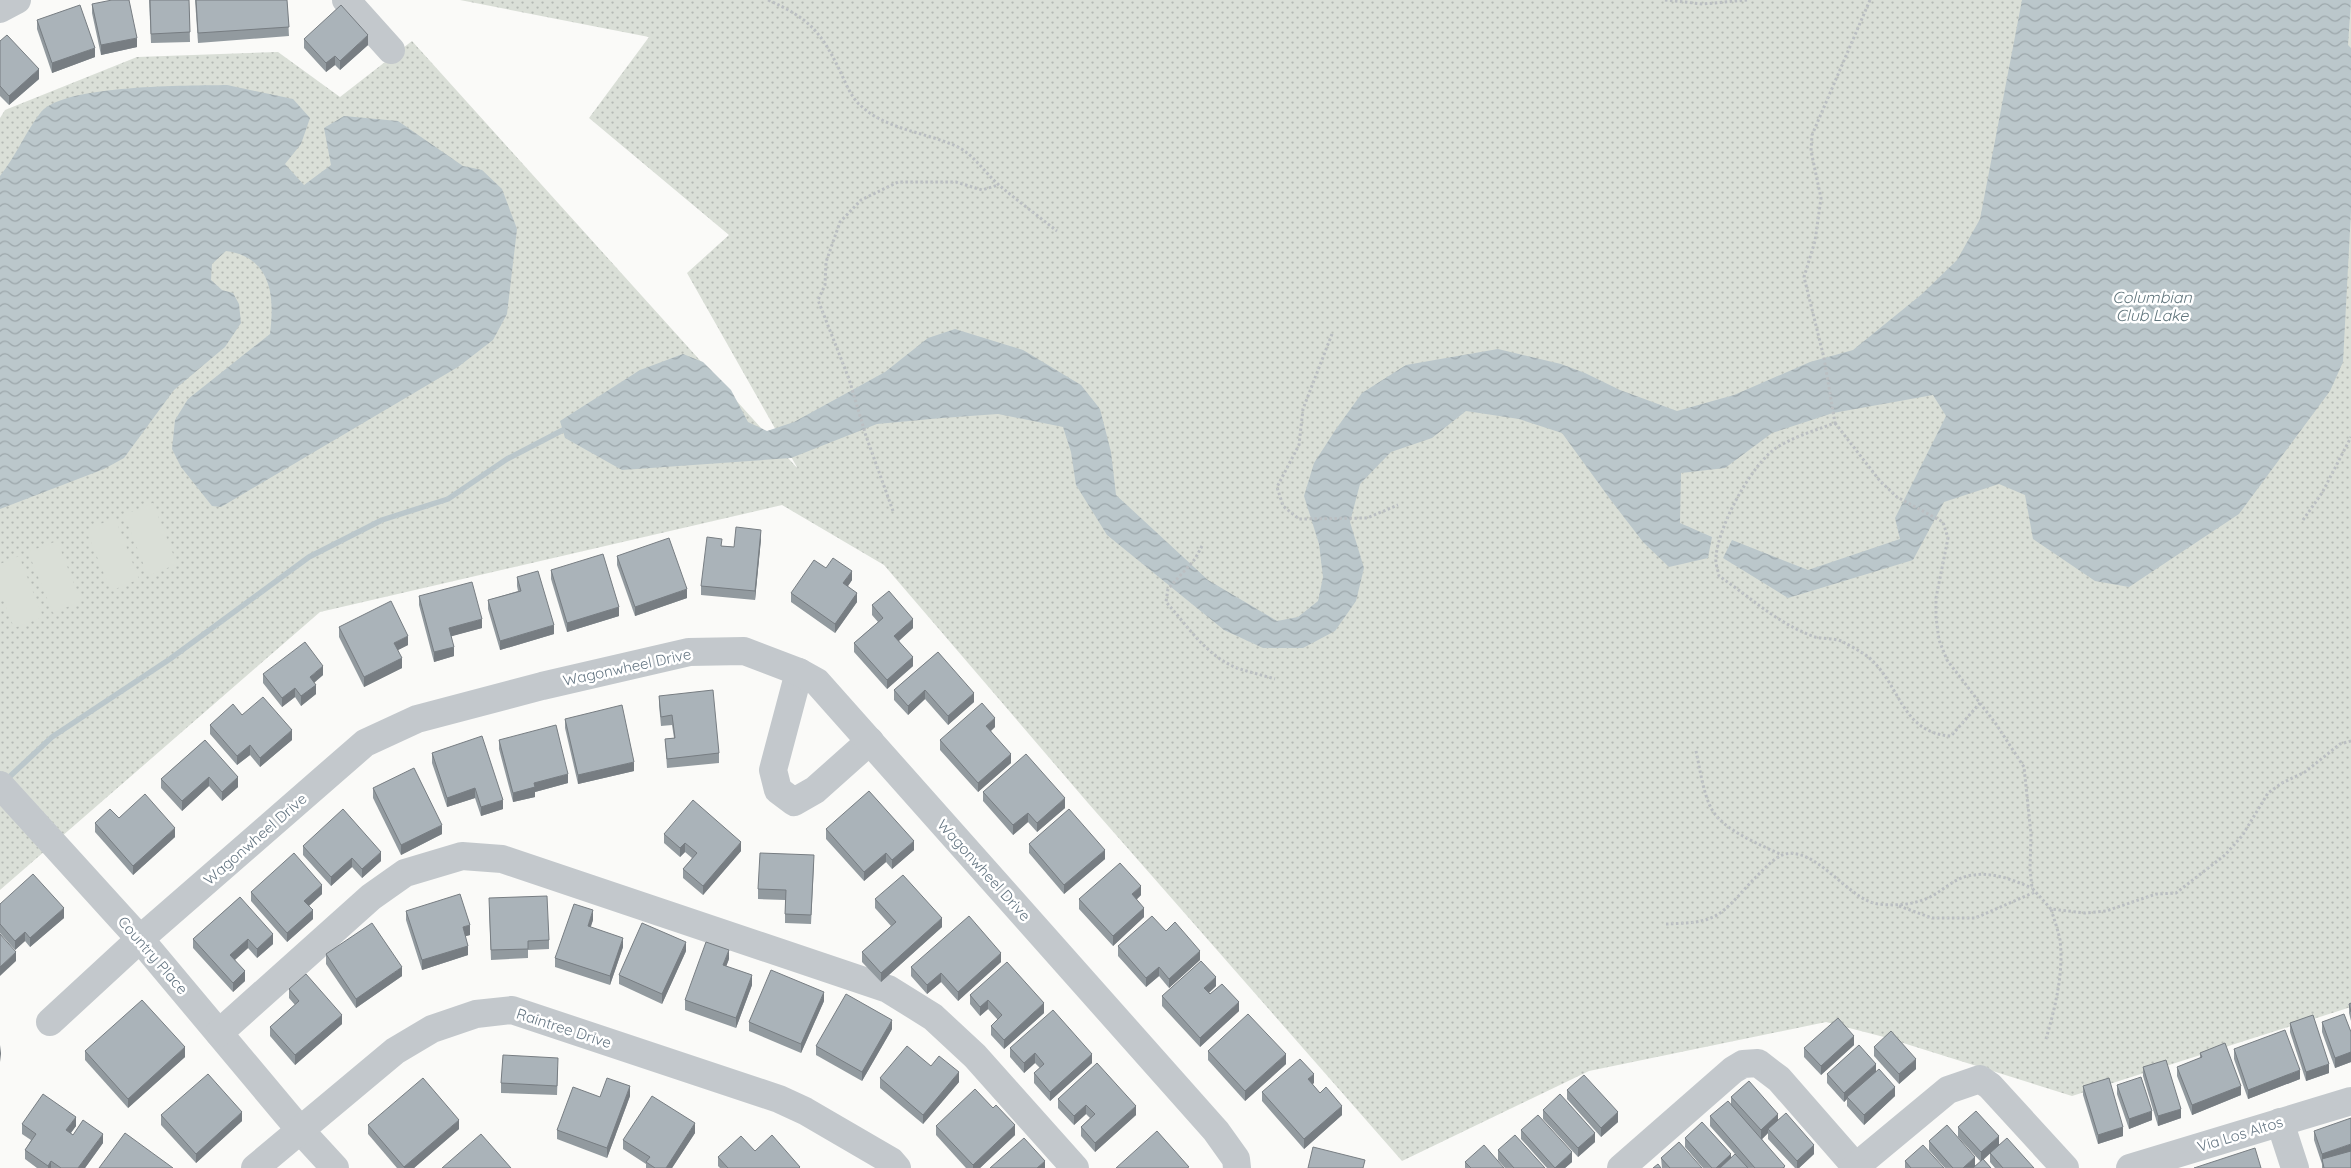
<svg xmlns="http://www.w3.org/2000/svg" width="2351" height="1168" font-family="Quicksand,sans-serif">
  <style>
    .grass { fill: url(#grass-dots) }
    .garden { fill: #dadfd7 }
    .water { fill: url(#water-waves) }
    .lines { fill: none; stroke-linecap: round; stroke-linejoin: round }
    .stream { stroke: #bbc7cb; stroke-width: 5.5 }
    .path { stroke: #bbbfc2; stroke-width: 3; stroke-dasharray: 2.5 2.5; stroke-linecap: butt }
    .minor { stroke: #c3c8cc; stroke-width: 28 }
    .wall { fill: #929a9f }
    .shaded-wall { fill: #777d82 }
    .building { fill: #aab3b9; stroke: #777d82 }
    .labels { text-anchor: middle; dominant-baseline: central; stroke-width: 5; stroke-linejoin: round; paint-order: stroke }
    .street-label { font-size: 15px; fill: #657683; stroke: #fff }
    .water-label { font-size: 16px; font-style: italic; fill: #60757c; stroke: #fff }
  </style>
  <defs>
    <pattern id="grass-dots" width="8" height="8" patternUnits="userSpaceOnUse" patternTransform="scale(1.25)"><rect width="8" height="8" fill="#dadfd7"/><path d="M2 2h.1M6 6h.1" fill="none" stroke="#b4b9b4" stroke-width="1.8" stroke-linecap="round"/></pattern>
    <pattern id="water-waves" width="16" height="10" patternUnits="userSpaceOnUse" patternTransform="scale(1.25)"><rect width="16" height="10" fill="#bbc7cb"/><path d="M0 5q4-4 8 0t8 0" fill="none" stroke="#9ca6aa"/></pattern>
  </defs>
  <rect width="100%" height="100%" fill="#fafaf8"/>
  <path class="grass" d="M 460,0 L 2351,0 L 2351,1007 L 2072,1096 L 1884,1037 L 1826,1022 L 1589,1071 L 1402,1161 L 1088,803 L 884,565 L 782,505 L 320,612 L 0,890 L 0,118 L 5,110 L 137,57 L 278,52 L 340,97 L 412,41 L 798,469 L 687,273 L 729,235 L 589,118 L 649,37 Z"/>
  <g class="garden">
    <path d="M 153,503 L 177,564 L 148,576 L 124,515 Z"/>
    <path d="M 115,518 L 139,579 L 111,591 L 86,530 Z"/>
    <path d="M 57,541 L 81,601 L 53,613 L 28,552 Z"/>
    <path d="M 19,556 L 43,617 L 14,628 L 0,592 L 0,564 Z"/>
  </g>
  <g class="water">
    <path d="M 2022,0 L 2351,0 L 2348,45 L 2351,48 L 2351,211 L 2343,362 L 2330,391 L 2239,514 L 2129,587 L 2095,581 L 2033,539 L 2025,495 L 1999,484 L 1944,502 L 1913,560 L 1788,598 L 1723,558 L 1732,540 L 1808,570 L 1900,539 L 1895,518 L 1946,416 L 1933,395 L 1833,413 L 1772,433 L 1725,468 L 1681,473 L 1680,523 L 1712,537 L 1708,558 L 1669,567 L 1643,542 L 1610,499 L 1562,433 L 1519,419 L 1466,411 L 1432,438 L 1391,452 L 1360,484 L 1350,522 L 1364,568 L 1356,601 L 1335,631 L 1303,648 L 1263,648 L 1224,630 L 1107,535 L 1076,485 L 1071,452 L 1063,427 L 998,414 L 942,418 L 877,424 L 791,458 L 622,470 L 565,438 L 560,421 L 640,370 L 683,354 L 703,362 L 731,390 L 748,422 L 767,431 L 794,422 L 885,372 L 928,338 L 955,329 L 1023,350 L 1081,385 L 1100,409 L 1111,452 L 1116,495 L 1208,580 L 1277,621 L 1298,617 L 1318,601 L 1323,577 L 1319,544 L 1304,496 L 1314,463 L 1336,429 L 1362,393 L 1406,365 L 1498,349 L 1561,364 L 1585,373 L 1620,390 L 1677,411 L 1734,395 L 1810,362 L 1853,350 L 1922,294 L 1957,260 L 1980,219 Z"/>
    <path d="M 227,85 L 293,99 L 310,118 L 301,144 L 285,164 L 304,185 L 331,165 L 324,128 L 344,116 L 398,121 L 463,166 L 482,170 L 502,189 L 517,229 L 507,314 L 493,340 L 458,367 L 221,507 L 212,506 L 181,467 L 172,449 L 175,420 L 188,399 L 270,334 C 275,295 271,257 226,251 L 212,264 L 211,280 L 222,290 L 233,293 L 239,304 L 241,323 L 225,347 L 174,390 L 124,458 L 104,469 L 0,509 L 0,176 C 16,156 26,131 41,112 C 65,84 190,86 227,85 Z"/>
  </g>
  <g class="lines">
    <path class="stream" d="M 5,781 L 52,737 L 170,659 L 309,557 L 382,520 L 448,499 L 507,459 L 563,430"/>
    <g class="path">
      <path d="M 768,0 C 808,18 820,30 839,69 C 845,81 850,96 860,105 C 886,130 926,132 958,147 C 975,156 985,173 1000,186 C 1018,201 1038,216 1057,231"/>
      <path d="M 1665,0 L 1703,4 L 1747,0"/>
      <path d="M 1870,0 L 1812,135 L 1811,151 L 1821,198 L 1815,241 L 1804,277 L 1824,358 L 1835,423 C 1816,430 1793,437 1776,448 C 1751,465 1718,527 1716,557 C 1715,563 1718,570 1719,576 C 1750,597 1778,624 1815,637 C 1823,639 1833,638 1841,641 C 1849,645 1860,651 1867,656 C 1901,683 1900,733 1951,736 L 1980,703"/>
      <path d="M 1332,334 L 1303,409 L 1299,445 L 1277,487 L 1283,506 L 1299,519 L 1367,518 L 1398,505"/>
      <path d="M 1835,423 L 1880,481 L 1897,497 L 1943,522 L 1948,538 L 1936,598 L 1936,617 L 1939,640 L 1947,660 L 1996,724 L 2024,767 L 2031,834 L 2030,869 L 2032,888 L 2051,909 L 2085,913 L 2106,911 L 2156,894 L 2176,893 L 2225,855 L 2242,836 L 2268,793 L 2282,783 L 2305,772 L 2340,744 L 2351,741"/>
      <path d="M 893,511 L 866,436 L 849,379 L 818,300 L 825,285 L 826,262 L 840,222 L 861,200 L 898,182 L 956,182 L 982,190 L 998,185"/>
      <path d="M 2303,520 L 2322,493 L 2351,437"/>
      <path d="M 1202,546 L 1195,559 L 1168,589 L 1166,602 C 1187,625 1206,656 1237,668 C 1249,672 1262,675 1275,679"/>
      <path d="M 1696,751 C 1700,769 1703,792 1711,808 C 1722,830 1761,845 1782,855"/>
      <path d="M 1899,906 L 1932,918 L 1975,918 L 2035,892"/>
      <path d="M 1666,924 C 1685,923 1708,924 1724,910 C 1735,901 1745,888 1756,877 C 1763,870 1773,859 1782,855 C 1814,843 1848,900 1878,904 C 1896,906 1913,905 1930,897 C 1944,890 1955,877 1973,875 C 1994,872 2013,880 2032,888"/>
      <path d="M 2046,1039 C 2055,1008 2064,973 2060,940 C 2058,930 2054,919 2051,909"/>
    </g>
    <g class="minor">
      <path d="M 346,0 L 391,50"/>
      <path d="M 0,9 L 17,0"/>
      <path d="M 799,672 L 773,770 L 778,790 L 794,802 L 815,790 L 870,741"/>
      <path d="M 0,785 L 140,939 L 300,1130 L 335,1168"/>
      <path d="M 50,1022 L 140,939 L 365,743 L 417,719 L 542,686 L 689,652 L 744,651 L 799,672 L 817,682 L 1216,1131 L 1236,1159 L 1237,1168"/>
      <path d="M 219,1033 L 371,897 L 405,873 L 462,856 L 502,859 L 888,989 L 933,1017 L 975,1056 L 1075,1168"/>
      <path d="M 2280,1122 L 2295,1168"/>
      <path d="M 255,1168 L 395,1051 L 432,1029 L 476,1014 L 512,1010 L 779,1099 L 805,1111 L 891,1161 L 897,1168"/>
      <path d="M 1621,1168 L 1733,1070 L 1743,1064 L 1758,1063 L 1779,1079 L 1856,1167"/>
      <path d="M 1854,1168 L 1948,1090 L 1980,1079 L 1990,1086 L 2065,1168"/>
      <path d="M 2130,1168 L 2351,1101"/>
    </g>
  </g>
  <g class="wall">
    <path d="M 149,0 L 189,0 L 190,42 L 151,43 Z"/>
    <path d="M 195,0 L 287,0 L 289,36 L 198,43 Z"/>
    <path d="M 92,4 L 137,47 L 101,55 L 92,13 Z"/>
    <path d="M 37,20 L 95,57 L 52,73 L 37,29 Z"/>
    <path d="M 304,39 L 368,45 L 340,70 L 335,65 L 326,72 L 304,48 Z"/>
    <path d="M 0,41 L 39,79 L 9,105 L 0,96 Z"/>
    <path d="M 761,539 L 755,600 L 701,595 L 701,586 L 722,546 L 734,547 Z"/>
    <path d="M 617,556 L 687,598 L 635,616 L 617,565 Z"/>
    <path d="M 826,568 L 852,580 L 848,586 L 857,602 L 835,633 L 791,602 L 791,593 Z"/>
    <path d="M 551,570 L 619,616 L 567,632 L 551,579 Z"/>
    <path d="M 517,577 L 554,634 L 500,650 L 488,609 L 488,600 L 518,591 L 517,586 Z"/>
    <path d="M 419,596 L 482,628 L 451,636 L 454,656 L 434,662 L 419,605 Z"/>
    <path d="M 872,605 L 913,628 L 899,641 L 913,666 L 887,689 L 854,652 L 854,643 L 878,622 L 872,615 Z"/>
    <path d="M 339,627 L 408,645 L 398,650 L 402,668 L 364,687 L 339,637 Z"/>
    <path d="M 938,652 L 974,702 L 948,725 L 925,699 L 908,715 L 894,700 L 894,690 Z"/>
    <path d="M 263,674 L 323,675 L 314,683 L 316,694 L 301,706 L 295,697 L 282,707 L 263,683 Z"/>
    <path d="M 659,696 L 719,753 L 719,763 L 667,768 L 665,739 L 674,738 L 672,725 L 661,726 L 659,705 Z"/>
    <path d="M 242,715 L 292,740 L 260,767 L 250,755 L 237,765 L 210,734 L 210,725 Z"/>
    <path d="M 565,719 L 634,771 L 578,784 L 565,728 Z"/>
    <path d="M 995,727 L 991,731 L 1011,763 L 978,792 L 940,750 L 940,740 Z"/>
    <path d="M 205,740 L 238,787 L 222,801 L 209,786 L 182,811 L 161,788 L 161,779 Z"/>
    <path d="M 499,740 L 568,783 L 535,792 L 535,797 L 513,802 L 499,749 Z"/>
    <path d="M 432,753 L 503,809 L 481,816 L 475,798 L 447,807 L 432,763 Z"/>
    <path d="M 373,788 L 442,834 L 401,855 L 373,798 Z"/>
    <path d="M 983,792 L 1065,808 L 1037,832 L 1028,822 L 1013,835 L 983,801 Z"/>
    <path d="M 119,818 L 175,837 L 133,875 L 95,832 L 95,823 Z"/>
    <path d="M 826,829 L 914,850 L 892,869 L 886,862 L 864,881 L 826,839 Z"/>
    <path d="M 664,834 L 741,851 L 703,895 L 683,878 L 683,869 L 692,858 L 685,852 L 680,857 L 664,843 Z"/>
    <path d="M 1029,844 L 1105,859 L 1064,894 L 1029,853 Z"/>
    <path d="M 303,846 L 381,861 L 362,878 L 352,867 L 331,886 L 303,855 Z"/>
    <path d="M 814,864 L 811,924 L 785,923 L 785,900 L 758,899 L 758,889 Z"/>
    <path d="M 251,892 L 322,894 L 309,906 L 313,919 L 287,942 L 251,901 Z"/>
    <path d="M 1141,895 L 1136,900 L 1144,917 L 1113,946 L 1079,909 L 1079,899 Z"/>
    <path d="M 240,897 L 273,944 L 257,958 L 248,948 L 235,960 L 245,981 L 233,992 L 193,948 L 193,939 Z"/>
    <path d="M 875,899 L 942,927 L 881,982 L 862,962 L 862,952 L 891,926 L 875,908 Z"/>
    <path d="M 0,904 L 64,918 L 30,947 L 25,941 L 15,950 L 0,933 Z"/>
    <path d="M 489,907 L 549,940 L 549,949 L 528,950 L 528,958 L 491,960 Z"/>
    <path d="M 406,911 L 470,935 L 465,936 L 468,955 L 422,970 L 406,920 Z"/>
    <path d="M 593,920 L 590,927 L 623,947 L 610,985 L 555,967 L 555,958 Z"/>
    <path d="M 1118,946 L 1200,960 L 1169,988 L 1159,976 L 1146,987 L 1118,956 Z"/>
    <path d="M 686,951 L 662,1004 L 619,984 L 619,975 Z"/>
    <path d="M 326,954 L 402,976 L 356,1008 L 326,964 Z"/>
    <path d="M 729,959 L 726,966 L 752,985 L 736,1028 L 685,1010 L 685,1000 Z"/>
    <path d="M 1001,962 L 958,1001 L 941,982 L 927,994 L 911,976 L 911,967 Z"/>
    <path d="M 1216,986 L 1209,993 L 1210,994 L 1239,1011 L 1200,1047 L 1162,1006 L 1162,996 Z"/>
    <path d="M 289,989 L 342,1024 L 295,1065 L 270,1036 L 270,1027 L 295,1005 L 289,998 Z"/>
    <path d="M 970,995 L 1044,1013 L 1004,1049 L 991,1035 L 991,1026 L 998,1020 L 988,1009 L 980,1016 L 970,1004 Z"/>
    <path d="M 824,1001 L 801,1053 L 749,1031 L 749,1022 Z"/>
    <path d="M 2351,1003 L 2351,1021 L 2349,1013 L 2349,1004 Z"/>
    <path d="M 2322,1022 L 2351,1032 L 2351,1062 L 2335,1068 L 2322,1032 Z"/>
    <path d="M 2290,1023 L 2329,1073 L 2306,1081 L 2290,1032 Z"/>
    <path d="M 892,1029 L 862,1081 L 816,1055 L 816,1046 Z"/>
    <path d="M 1854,1045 L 1821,1075 L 1804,1057 L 1804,1048 Z"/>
    <path d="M 1874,1047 L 1916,1069 L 1899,1084 L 1874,1056 Z"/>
    <path d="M 1010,1048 L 1092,1063 L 1050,1101 L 1034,1083 L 1034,1073 L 1040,1068 L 1035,1063 L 1024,1073 L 1010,1057 Z"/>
    <path d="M 2234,1049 L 2300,1079 L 2248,1099 L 2234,1059 Z"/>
    <path d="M 85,1051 L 185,1057 L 128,1108 L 85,1060 Z"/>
    <path d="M 1208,1051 L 1286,1064 L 1245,1101 L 1208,1060 Z"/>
    <path d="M 2200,1053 L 2241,1095 L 2192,1115 L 2177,1076 L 2177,1067 L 2200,1058 Z"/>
    <path d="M 931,1066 L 959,1082 L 923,1124 L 880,1088 L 880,1078 Z"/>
    <path d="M 558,1067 L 557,1095 L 501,1093 L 501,1083 Z"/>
    <path d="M 2143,1067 L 2181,1118 L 2158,1126 L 2143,1076 Z"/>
    <path d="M 1876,1071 L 1895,1096 L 1864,1125 L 1847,1106 L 1847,1099 L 1844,1102 L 1827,1083 L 1827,1074 Z"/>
    <path d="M 1314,1083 L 1312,1084 L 1320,1093 L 1342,1115 L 1304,1149 L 1262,1101 L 1262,1092 Z"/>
    <path d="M 2117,1085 L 2152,1120 L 2129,1129 L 2117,1094 Z"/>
    <path d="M 2083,1086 L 2123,1136 L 2098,1144 L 2083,1095 Z"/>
    <path d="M 1567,1090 L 1618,1122 L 1601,1137 L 1567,1099 Z"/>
    <path d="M 630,1096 L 607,1158 L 557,1139 L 557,1130 L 600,1097 Z"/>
    <path d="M 1731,1097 L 1778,1120 L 1814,1154 L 1799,1168 L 1795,1168 L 1768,1139 L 1768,1133 L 1762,1139 L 1785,1168 L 1703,1168 L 1685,1147 L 1685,1138 L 1731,1158 L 1735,1154 L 1710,1126 L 1710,1116 L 1731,1104 Z"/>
    <path d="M 1058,1099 L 1136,1115 L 1095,1152 L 1081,1136 L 1081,1127 L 1090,1118 L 1086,1114 L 1074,1125 L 1058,1108 Z"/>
    <path d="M 993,1108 L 1015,1135 L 980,1168 L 966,1168 L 936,1135 L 936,1126 Z"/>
    <path d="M 1543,1110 L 1595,1142 L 1578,1157 L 1543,1119 Z"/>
    <path d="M 161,1115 L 242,1121 L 196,1163 L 161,1125 Z"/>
    <path d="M 22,1124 L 76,1126 L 71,1133 L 73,1135 L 103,1143 L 85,1168 L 37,1168 L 25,1159 L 25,1150 L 31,1140 L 22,1134 Z"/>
    <path d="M 368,1125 L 459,1129 L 414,1168 L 397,1168 L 368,1134 Z"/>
    <path d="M 1958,1127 L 1999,1145 L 2034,1168 L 1995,1168 L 1990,1162 L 1990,1153 L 1983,1159 L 1991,1168 L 1945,1168 L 1929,1150 L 1929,1141 L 1975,1166 L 1981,1162 L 1958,1137 Z"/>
    <path d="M 1521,1130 L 1572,1162 L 1565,1168 L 1547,1168 L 1521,1139 Z"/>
    <path d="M 2314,1131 L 2351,1168 L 2322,1168 L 2322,1164 L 2314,1140 Z"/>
    <path d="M 695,1133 L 672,1168 L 646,1168 L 646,1164 L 623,1149 L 623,1140 Z"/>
    <path d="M 1498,1150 L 1545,1168 L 1505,1168 L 1498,1160 Z"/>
    <path d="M 755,1151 L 800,1168 L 720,1168 L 718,1166 L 718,1157 Z"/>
    <path d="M 1661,1158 L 1702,1168 L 1662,1168 Z"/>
    <path d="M 1905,1161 L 1944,1168 L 1905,1168 Z"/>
    <path d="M 1465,1162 L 1504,1168 L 1465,1168 Z"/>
  </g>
  <g class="shaded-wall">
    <path d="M 368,35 L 368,45 L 340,70 L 340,61 Z"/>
    <path d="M 137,38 L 137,47 L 101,55 L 101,45 Z"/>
    <path d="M 95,48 L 95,57 L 52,73 L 52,63 Z"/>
    <path d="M 335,56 L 335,65 L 326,72 L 326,63 Z"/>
    <path d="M 39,69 L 39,79 L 9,105 L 9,96 Z"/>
    <path d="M 761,530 L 761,539 L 755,600 L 755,591 Z"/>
    <path d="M 852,571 L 852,580 L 843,593 L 843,583 Z"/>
    <path d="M 687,589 L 687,598 L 635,616 L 635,607 Z"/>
    <path d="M 857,593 L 857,602 L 835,633 L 835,624 Z"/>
    <path d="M 619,607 L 619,616 L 567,632 L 567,623 Z"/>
    <path d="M 482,619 L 482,628 L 449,637 L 449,628 Z"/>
    <path d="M 913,619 L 913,628 L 894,645 L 894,636 Z"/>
    <path d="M 554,625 L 554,634 L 500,650 L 500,641 Z"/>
    <path d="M 408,636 L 408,645 L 394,652 L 394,643 Z"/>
    <path d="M 454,647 L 454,656 L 434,662 L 434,652 Z"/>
    <path d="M 913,657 L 913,666 L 887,689 L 887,680 Z"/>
    <path d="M 402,658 L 402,668 L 364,687 L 364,677 Z"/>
    <path d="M 323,666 L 323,675 L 310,686 L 310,677 Z"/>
    <path d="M 316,685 L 316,694 L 301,706 L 301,696 Z"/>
    <path d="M 295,688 L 295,697 L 282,707 L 282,698 Z"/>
    <path d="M 925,690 L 925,699 L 908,715 L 908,706 Z"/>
    <path d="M 974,693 L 974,702 L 948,725 L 948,716 Z"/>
    <path d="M 995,718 L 995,727 L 986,735 L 986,726 Z"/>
    <path d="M 292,730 L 292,740 L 260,767 L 260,758 Z"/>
    <path d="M 250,745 L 250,755 L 237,765 L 237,756 Z"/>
    <path d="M 1011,754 L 1011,763 L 978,792 L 978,783 Z"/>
    <path d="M 634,762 L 634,771 L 578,784 L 578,775 Z"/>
    <path d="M 568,774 L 568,783 L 535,792 L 535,797 L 513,802 L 513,793 L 534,783 Z"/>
    <path d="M 209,777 L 209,786 L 182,811 L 182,801 Z"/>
    <path d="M 238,777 L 238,787 L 222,801 L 222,792 Z"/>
    <path d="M 475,788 L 475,798 L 447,807 L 447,798 Z"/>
    <path d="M 1065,798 L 1065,808 L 1037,832 L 1037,823 Z"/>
    <path d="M 503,800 L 503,809 L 481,816 L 481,807 Z"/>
    <path d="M 1028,813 L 1028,822 L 1013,835 L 1013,825 Z"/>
    <path d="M 442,825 L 442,834 L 401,855 L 401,845 Z"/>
    <path d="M 175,828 L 175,837 L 133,875 L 133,866 Z"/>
    <path d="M 914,841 L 914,850 L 892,869 L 892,860 Z"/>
    <path d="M 741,842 L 741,851 L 703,895 L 703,886 Z"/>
    <path d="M 685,843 L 685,852 L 680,857 L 680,848 Z"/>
    <path d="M 1105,850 L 1105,859 L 1064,894 L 1064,885 Z"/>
    <path d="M 381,852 L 381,861 L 362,878 L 362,869 Z"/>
    <path d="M 886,853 L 886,862 L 864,881 L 864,872 Z"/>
    <path d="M 352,858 L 352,867 L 331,886 L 331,877 Z"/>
    <path d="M 322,885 L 322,894 L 304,910 L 304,901 Z"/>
    <path d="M 1141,886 L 1141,895 L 1132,904 L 1132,894 Z"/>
    <path d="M 64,908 L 64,918 L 30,947 L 30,938 Z"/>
    <path d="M 1144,908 L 1144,917 L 1113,946 L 1113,936 Z"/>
    <path d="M 313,910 L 313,919 L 287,942 L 287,933 Z"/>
    <path d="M 593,910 L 593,920 L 588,936 L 588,926 Z"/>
    <path d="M 942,918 L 942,927 L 881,982 L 881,973 Z"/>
    <path d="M 470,925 L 470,935 L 463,937 L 463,927 Z"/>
    <path d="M 25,932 L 25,941 L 15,950 L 15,941 Z"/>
    <path d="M 273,934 L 273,944 L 257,958 L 257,949 Z"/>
    <path d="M 623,938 L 623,947 L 610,985 L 610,976 Z"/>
    <path d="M 248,939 L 248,948 L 230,964 L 230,955 Z"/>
    <path d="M 686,942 L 686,951 L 662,1004 L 662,994 Z"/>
    <path d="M 468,946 L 468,955 L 422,970 L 422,960 Z"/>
    <path d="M 729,950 L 729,959 L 723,975 L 723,965 Z"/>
    <path d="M 1200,951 L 1200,960 L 1169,988 L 1169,979 Z"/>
    <path d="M 16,952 L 16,961 L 0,976 L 0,967 Z"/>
    <path d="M 1001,953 L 1001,962 L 958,1001 L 958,992 Z"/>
    <path d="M 402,967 L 402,976 L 356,1008 L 356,999 Z"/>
    <path d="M 1159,967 L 1159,976 L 1146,987 L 1146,978 Z"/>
    <path d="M 245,971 L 245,981 L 233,992 L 233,983 Z"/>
    <path d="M 941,973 L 941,982 L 927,994 L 927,985 Z"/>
    <path d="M 752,975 L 752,985 L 736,1028 L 736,1018 Z"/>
    <path d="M 1216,977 L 1216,986 L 1204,997 L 1204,988 Z"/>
    <path d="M 824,992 L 824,1001 L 801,1053 L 801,1044 Z"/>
    <path d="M 988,1000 L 988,1009 L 980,1016 L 980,1007 Z"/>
    <path d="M 1239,1002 L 1239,1011 L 1200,1047 L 1200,1038 Z"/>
    <path d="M 1044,1003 L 1044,1013 L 1004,1049 L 1004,1040 Z"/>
    <path d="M 342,1015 L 342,1024 L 295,1065 L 295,1055 Z"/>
    <path d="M 892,1020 L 892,1029 L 862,1081 L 862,1072 Z"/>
    <path d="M 1854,1036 L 1854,1045 L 1821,1075 L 1821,1066 Z"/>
    <path d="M 1,1045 L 1,1054 L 0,1062 L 0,1053 Z"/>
    <path d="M 185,1047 L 185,1057 L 128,1108 L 128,1099 Z"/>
    <path d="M 2351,1052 L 2351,1062 L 2335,1068 L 2335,1058 Z"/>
    <path d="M 1035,1053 L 1035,1063 L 1024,1073 L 1024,1063 Z"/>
    <path d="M 1092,1054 L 1092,1063 L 1050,1101 L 1050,1092 Z"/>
    <path d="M 1286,1054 L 1286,1064 L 1245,1101 L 1245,1091 Z"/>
    <path d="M 1916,1059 L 1916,1069 L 1899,1084 L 1899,1074 Z"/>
    <path d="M 1876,1064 L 1876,1073 L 1847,1097 L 1847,1099 L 1844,1102 L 1844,1093 Z"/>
    <path d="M 2329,1064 L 2329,1073 L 2306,1081 L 2306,1072 Z"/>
    <path d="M 2300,1070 L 2300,1079 L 2248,1099 L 2248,1090 Z"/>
    <path d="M 959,1072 L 959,1082 L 923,1124 L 923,1115 Z"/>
    <path d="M 1314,1074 L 1314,1083 L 1308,1088 L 1308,1079 Z"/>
    <path d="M 630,1086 L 630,1096 L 607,1158 L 607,1148 Z"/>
    <path d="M 2241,1086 L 2241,1095 L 2192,1115 L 2192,1105 Z"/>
    <path d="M 1895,1087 L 1895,1096 L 1864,1125 L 1864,1115 Z"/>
    <path d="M 1086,1105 L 1086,1114 L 1074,1125 L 1074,1116 Z"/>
    <path d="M 1136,1106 L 1136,1115 L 1095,1152 L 1095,1143 Z"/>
    <path d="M 1342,1106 L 1342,1115 L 1304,1149 L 1304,1139 Z"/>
    <path d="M 2181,1109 L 2181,1118 L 2158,1126 L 2158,1116 Z"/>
    <path d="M 2152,1111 L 2152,1120 L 2129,1129 L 2129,1119 Z"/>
    <path d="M 242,1112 L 242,1121 L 196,1163 L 196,1154 Z"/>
    <path d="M 1618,1112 L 1618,1122 L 1601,1137 L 1601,1128 Z"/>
    <path d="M 1778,1114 L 1778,1124 L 1768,1129 L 1768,1133 L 1761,1140 L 1761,1130 Z"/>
    <path d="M 76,1117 L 76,1126 L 66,1139 L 66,1130 Z"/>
    <path d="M 459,1120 L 459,1129 L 414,1168 L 404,1168 L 404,1167 Z"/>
    <path d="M 695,1123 L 695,1133 L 672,1168 L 666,1168 Z"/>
    <path d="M 1015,1125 L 1015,1135 L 980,1168 L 973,1168 L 973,1165 Z"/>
    <path d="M 2123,1127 L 2123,1136 L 2098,1144 L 2098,1135 Z"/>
    <path d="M 1595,1133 L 1595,1142 L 1578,1157 L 1578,1148 Z"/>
    <path d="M 103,1134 L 103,1143 L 85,1168 L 78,1168 Z"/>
    <path d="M 1999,1136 L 1999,1145 L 1981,1162 L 1981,1152 Z"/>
    <path d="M 2351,1144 L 2351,1153 L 2322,1160 L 2322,1154 Z"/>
    <path d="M 1814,1145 L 1814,1154 L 1799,1168 L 1797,1168 L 1797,1161 Z"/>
    <path d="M 1572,1152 L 1572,1162 L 1565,1168 L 1555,1168 Z"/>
    <path d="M 1731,1154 L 1731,1163 L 1726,1168 L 1716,1168 Z"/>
    <path d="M 1975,1157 L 1975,1166 L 1974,1168 L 1963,1168 Z"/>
    <path d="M 51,1161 L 51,1168 L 48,1168 L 48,1166 Z"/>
    <path d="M 1045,1161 L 1045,1168 L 1037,1168 Z"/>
  </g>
  <g class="building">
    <path d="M 112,0 L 129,0 L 137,38 L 101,45 L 92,4 Z"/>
    <path d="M 150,0 L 189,0 L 190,32 L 151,34 Z"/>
    <path d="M 196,0 L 287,0 L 289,27 L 198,33 Z"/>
    <path d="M 80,5 L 95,48 L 52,63 L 37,20 Z"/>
    <path d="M 341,5 L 368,35 L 340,61 L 335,56 L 326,63 L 304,39 Z"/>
    <path d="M 7,35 L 39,69 L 9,96 L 0,86 L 0,41 Z"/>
    <path d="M 736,527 L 761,530 L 755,591 L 701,586 L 707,537 L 722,539 L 721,546 L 734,547 Z"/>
    <path d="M 669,538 L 687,589 L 635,607 L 617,556 Z"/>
    <path d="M 603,554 L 619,607 L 567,623 L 551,570 Z"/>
    <path d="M 833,558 L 852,571 L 843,583 L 857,593 L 835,624 L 791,593 L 814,560 L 826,568 Z"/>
    <path d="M 538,571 L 554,625 L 500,641 L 488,600 L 521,591 L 517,577 Z"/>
    <path d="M 472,582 L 482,619 L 449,628 L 454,647 L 434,652 L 419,596 Z"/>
    <path d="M 889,591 L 913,619 L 894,636 L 913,657 L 887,680 L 854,643 L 883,618 L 872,605 Z"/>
    <path d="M 391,601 L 408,636 L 394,643 L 402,658 L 364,677 L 339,627 Z"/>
    <path d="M 305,642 L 323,666 L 310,677 L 316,685 L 301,696 L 295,688 L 282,698 L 263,674 Z"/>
    <path d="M 938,652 L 974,693 L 948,716 L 925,690 L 908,706 L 894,690 Z"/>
    <path d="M 713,690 L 719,753 L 667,759 L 665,739 L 675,738 L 672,715 L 661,717 L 659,696 Z"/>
    <path d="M 263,697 L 292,730 L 260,758 L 250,745 L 237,756 L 210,725 L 233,704 L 242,715 Z"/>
    <path d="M 982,703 L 995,718 L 986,726 L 1011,754 L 978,783 L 940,740 Z"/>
    <path d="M 622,705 L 634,762 L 578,775 L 565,719 Z"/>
    <path d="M 556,725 L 568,774 L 534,783 L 535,787 L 513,793 L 499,740 Z"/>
    <path d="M 482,736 L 503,800 L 481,807 L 475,788 L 447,798 L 432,753 Z"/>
    <path d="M 205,740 L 238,777 L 222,792 L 209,777 L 182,801 L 161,779 Z"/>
    <path d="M 1026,754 L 1065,798 L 1037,823 L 1028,813 L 1013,825 L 983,792 Z"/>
    <path d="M 414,768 L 442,825 L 401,845 L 373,788 Z"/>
    <path d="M 869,791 L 914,841 L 892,860 L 886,853 L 864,872 L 826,829 Z"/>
    <path d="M 145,794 L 175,828 L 133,866 L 95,823 L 110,809 L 119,818 Z"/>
    <path d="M 693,800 L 741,842 L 703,886 L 683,869 L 697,853 L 685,843 L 680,848 L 664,834 Z"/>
    <path d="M 343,809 L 381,852 L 362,869 L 352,858 L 331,877 L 303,846 Z"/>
    <path d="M 1069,809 L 1105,850 L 1064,885 L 1029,844 Z"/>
    <path d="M 294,853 L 322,885 L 304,901 L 313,910 L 287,933 L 251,892 Z"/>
    <path d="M 760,853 L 814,855 L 811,915 L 785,914 L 786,890 L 758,889 Z"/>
    <path d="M 1120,863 L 1141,886 L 1132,894 L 1144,908 L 1113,936 L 1079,899 Z"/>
    <path d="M 33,874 L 64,908 L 30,938 L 25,932 L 15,941 L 0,924 L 0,904 Z"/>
    <path d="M 903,875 L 942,918 L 881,973 L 862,952 L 896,922 L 875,899 Z"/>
    <path d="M 460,894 L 470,925 L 463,927 L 468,946 L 422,960 L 406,911 Z"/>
    <path d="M 547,896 L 549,940 L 528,941 L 528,949 L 491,950 L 489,898 Z"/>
    <path d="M 240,897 L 273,934 L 257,949 L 248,939 L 230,955 L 245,971 L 233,983 L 193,939 Z"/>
    <path d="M 574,904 L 593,910 L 588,926 L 623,938 L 610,976 L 555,958 Z"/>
    <path d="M 969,916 L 1001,953 L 958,992 L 941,973 L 927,985 L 911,967 Z"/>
    <path d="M 1152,916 L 1166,931 L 1175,922 L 1200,951 L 1169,979 L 1159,967 L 1146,978 L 1118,946 Z"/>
    <path d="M 372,923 L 402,967 L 356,999 L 326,954 Z"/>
    <path d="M 642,923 L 686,942 L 662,994 L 619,975 Z"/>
    <path d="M 0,934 L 16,952 L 0,967 Z"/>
    <path d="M 706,942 L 729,950 L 723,965 L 752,975 L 736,1018 L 685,1000 Z"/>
    <path d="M 1201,961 L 1216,977 L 1204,988 L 1210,994 L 1222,984 L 1239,1002 L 1200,1038 L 1162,996 Z"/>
    <path d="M 1007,962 L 1044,1003 L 1004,1040 L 991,1026 L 1002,1015 L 988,1000 L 980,1007 L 970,995 Z"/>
    <path d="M 771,970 L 824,992 L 801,1044 L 749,1022 Z"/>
    <path d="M 306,974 L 342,1015 L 295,1055 L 270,1027 L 299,1001 L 289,989 Z"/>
    <path d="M 846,994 L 892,1020 L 862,1072 L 816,1046 Z"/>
    <path d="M 142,1000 L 185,1047 L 128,1099 L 85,1051 Z"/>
    <path d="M 2351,1003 L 2351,1012 L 2349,1004 Z"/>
    <path d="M 1053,1010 L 1092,1054 L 1050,1092 L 1034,1073 L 1044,1064 L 1035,1053 L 1024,1063 L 1010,1048 Z"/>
    <path d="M 1248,1014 L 1286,1054 L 1245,1091 L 1208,1051 Z"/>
    <path d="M 2344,1014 L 2351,1032 L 2351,1052 L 2335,1058 L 2322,1022 Z"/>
    <path d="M 2313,1015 L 2329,1064 L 2306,1072 L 2290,1023 Z"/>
    <path d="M 1838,1018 L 1854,1036 L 1821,1066 L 1804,1048 Z"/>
    <path d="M 2285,1030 L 2300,1070 L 2248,1090 L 2234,1049 Z"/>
    <path d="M 1891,1031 L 1916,1059 L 1899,1074 L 1874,1047 Z"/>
    <path d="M 2225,1043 L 2241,1086 L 2192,1105 L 2177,1067 L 2202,1057 L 2200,1053 Z"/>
    <path d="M 1859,1045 L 1876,1064 L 1844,1093 L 1827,1074 Z"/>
    <path d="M 907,1046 L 931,1066 L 939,1056 L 959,1072 L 923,1115 L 880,1078 Z"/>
    <path d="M 503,1055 L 558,1058 L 557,1086 L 501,1083 Z"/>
    <path d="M 1300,1059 L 1314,1074 L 1308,1079 L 1320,1093 L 1326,1087 L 1342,1106 L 1304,1139 L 1262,1092 Z"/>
    <path d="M 2166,1060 L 2181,1109 L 2158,1116 L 2143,1067 Z"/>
    <path d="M 1097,1063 L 1136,1106 L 1095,1143 L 1081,1127 L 1095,1114 L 1086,1105 L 1074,1116 L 1058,1099 Z"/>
    <path d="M 1879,1069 L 1895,1087 L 1864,1115 L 1847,1097 Z"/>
    <path d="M 208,1074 L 242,1112 L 196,1154 L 161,1115 Z"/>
    <path d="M 1584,1075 L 1618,1112 L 1601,1128 L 1567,1090 Z"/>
    <path d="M 2141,1077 L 2152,1111 L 2129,1119 L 2117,1085 Z"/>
    <path d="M 423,1078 L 459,1120 L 404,1167 L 368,1125 Z"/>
    <path d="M 607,1078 L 630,1086 L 607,1148 L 557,1130 L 573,1087 L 600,1097 Z"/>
    <path d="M 2109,1078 L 2123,1127 L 2098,1135 L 2083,1086 Z"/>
    <path d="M 1749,1081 L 1778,1114 L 1761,1130 L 1731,1097 Z"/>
    <path d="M 975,1089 L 993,1108 L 996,1105 L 1015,1125 L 973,1165 L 936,1126 Z"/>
    <path d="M 43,1094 L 76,1117 L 66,1130 L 73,1135 L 83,1120 L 103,1134 L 78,1168 L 61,1168 L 51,1161 L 48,1166 L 25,1150 L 36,1134 L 22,1124 Z"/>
    <path d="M 1560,1094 L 1595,1133 L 1578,1148 L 1543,1110 Z"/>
    <path d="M 652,1096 L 695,1123 L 666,1168 L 655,1168 L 646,1162 L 650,1157 L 623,1140 Z"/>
    <path d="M 1728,1101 L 1785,1166 L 1783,1168 L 1755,1168 L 1710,1116 Z"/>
    <path d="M 1976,1111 L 1999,1136 L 1981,1152 L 1958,1127 Z"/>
    <path d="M 1786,1113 L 1814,1145 L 1797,1161 L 1768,1129 Z"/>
    <path d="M 1538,1115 L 1572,1152 L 1555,1168 L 1521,1130 Z"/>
    <path d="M 2351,1118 L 2351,1144 L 2322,1154 L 2314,1131 Z"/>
    <path d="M 1702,1122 L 1731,1154 L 1716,1168 L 1712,1168 L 1685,1138 Z"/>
    <path d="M 1947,1125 L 1975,1157 L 1963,1168 L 1953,1168 L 1929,1141 Z"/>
    <path d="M 1157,1131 L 1189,1167 L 1187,1168 L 1116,1168 Z"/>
    <path d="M 125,1133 L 173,1168 L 99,1168 Z"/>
    <path d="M 481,1134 L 511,1168 L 442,1168 Z"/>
    <path d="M 772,1135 L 800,1167 L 799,1168 L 728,1168 L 718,1157 L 741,1136 L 755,1151 Z"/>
    <path d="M 1515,1135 L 1545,1168 L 1514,1168 L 1498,1150 Z"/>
    <path d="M 1024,1138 L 1045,1161 L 1037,1168 L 990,1168 Z"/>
    <path d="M 2007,1138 L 2034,1168 L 2003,1168 L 1990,1153 Z"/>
    <path d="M 1679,1142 L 1702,1168 L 1670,1168 L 1661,1158 Z"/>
    <path d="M 1484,1145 L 1504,1168 L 1471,1168 L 1465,1162 Z"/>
    <path d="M 1923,1145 L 1944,1168 L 1911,1168 L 1905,1161 Z"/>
    <path d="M 1313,1147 L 1365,1160 L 1363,1168 L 1308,1168 Z"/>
    <path d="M 2255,1148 L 2261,1168 L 2194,1168 Z"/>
    <path d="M 2351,1151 L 2351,1168 L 2324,1168 L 2322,1159 Z"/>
    <path d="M 1735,1154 L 1748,1168 L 1720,1168 Z"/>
    <path d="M 1983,1159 L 1991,1168 L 1973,1168 Z"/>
    <path d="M 1658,1164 L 1661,1168 L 1653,1168 Z"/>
  </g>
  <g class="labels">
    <g class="street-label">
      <text transform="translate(627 667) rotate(-12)">Wagonwheel Drive</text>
      <text transform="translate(255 839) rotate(-41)">Wagonwheel Drive</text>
      <text transform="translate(984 870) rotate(48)">Wagonwheel Drive</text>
      <text transform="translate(153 955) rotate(49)">Country Place</text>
      <text transform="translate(564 1028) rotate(18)">Raintree Drive</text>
      <text transform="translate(2240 1134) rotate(-17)">Via Los Altos</text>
    </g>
    <g class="water-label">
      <text x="2152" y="297">Columbian<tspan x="2152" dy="18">Club Lake</tspan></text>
    </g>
  </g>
</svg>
